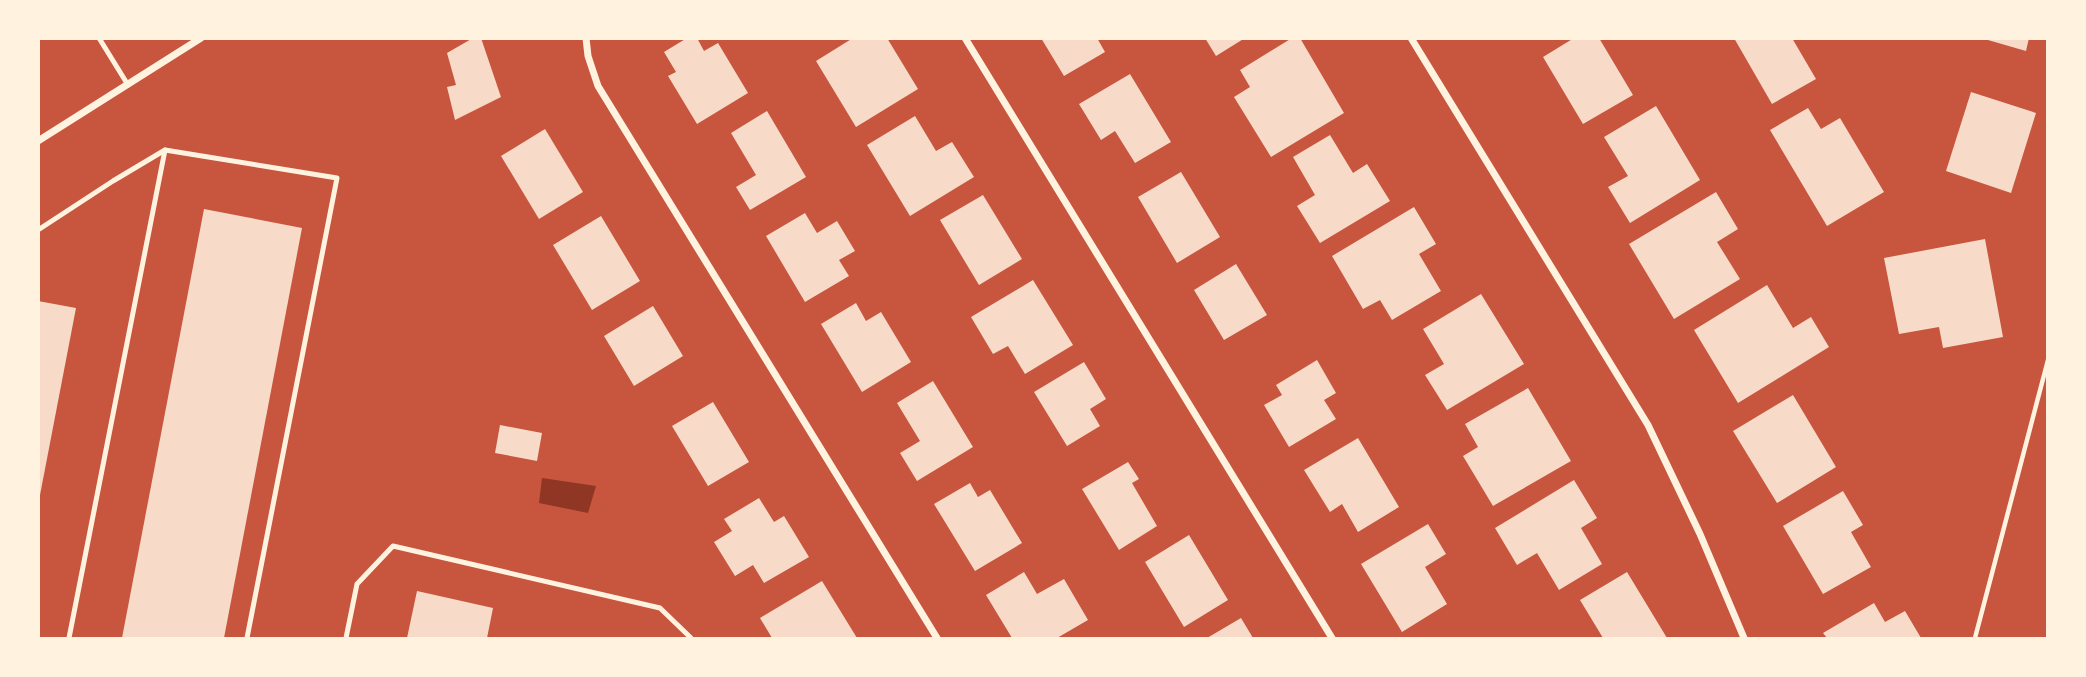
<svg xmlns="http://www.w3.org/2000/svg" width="2086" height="677" font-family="Spectral,serif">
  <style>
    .water { fill: #8f3625 }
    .building { fill: #f7dbc8 }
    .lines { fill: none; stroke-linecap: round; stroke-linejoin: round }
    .path { stroke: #fff3e0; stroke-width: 4.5 }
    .service { stroke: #fff3e0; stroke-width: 5 }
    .minor { stroke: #fff3e0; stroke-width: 7 }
  </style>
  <rect width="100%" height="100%" fill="#c8553d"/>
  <path class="water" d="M 542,478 L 596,486 L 588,513 L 539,503 Z"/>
  <g class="building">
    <path d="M 473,38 L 481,38 L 501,97 L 455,120 L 447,87 L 456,85 L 447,53 Z"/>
    <path d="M 687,38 L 697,38 L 704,51 L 718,43 L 748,93 L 697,124 L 668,76 L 676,72 L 664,52 Z"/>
    <path d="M 853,38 L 887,38 L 918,89 L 856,127 L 816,61 Z"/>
    <path d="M 1041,38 L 1097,38 L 1105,52 L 1064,76 Z"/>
    <path d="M 1205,38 L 1245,38 L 1216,56 Z"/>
    <path d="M 1292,38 L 1300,38 L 1344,113 L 1271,157 L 1234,97 L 1250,87 L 1240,70 Z"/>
    <path d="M 1574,38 L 1599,38 L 1633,95 L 1583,124 L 1543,57 Z"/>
    <path d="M 1734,38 L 1792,38 L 1816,79 L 1772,104 Z"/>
    <path d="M 1981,38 L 2029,38 L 2026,51 Z"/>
    <path d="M 1130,74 L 1171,142 L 1135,163 L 1115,131 L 1101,140 L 1079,104 Z"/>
    <path d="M 1971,92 L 2036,113 L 2011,193 L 1946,171 Z"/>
    <path d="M 1656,106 L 1700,180 L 1630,223 L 1608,187 L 1628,176 L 1604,137 Z"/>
    <path d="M 1808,108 L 1821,129 L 1840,118 L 1884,192 L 1827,226 L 1770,130 Z"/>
    <path d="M 767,111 L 806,177 L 750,210 L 736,187 L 756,175 L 731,133 Z"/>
    <path d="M 915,116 L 936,151 L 952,142 L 974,177 L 910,216 L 867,145 Z"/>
    <path d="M 545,129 L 583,192 L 539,219 L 501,156 Z"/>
    <path d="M 1330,135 L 1353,173 L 1367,164 L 1390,201 L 1320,243 L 1297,206 L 1315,195 L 1293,157 Z"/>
    <path d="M 1181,172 L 1220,237 L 1177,263 L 1138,197 Z"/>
    <path d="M 1716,192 L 1738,229 L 1717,242 L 1740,279 L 1674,319 L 1629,244 Z"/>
    <path d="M 983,195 L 1022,259 L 979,285 L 940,220 Z"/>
    <path d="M 1414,207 L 1436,244 L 1419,254 L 1441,291 L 1392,320 L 1380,300 L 1363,309 L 1332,256 Z"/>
    <path d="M 204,209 L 302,228 L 224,638 L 122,638 Z"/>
    <path d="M 805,213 L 817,233 L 837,221 L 855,251 L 839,260 L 849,276 L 805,302 L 766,236 Z"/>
    <path d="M 601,216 L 640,281 L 592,310 L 553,245 Z"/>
    <path d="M 1985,239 L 2003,337 L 1943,348 L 1939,327 L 1899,334 L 1884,258 Z"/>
    <path d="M 1236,264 L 1267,315 L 1224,340 L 1194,290 Z"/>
    <path d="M 1033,280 L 1073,345 L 1025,374 L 1008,346 L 993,354 L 971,317 Z"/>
    <path d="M 1767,285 L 1793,328 L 1811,317 L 1829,347 L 1738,403 L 1694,330 Z"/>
    <path d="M 1481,294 L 1524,364 L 1447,410 L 1425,375 L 1444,364 L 1423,329 Z"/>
    <path d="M 38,301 L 76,308 L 40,495 L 38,494 Z"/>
    <path d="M 856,303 L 866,321 L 881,312 L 911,362 L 862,392 L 821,324 Z"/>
    <path d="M 653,306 L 683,356 L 634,386 L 604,336 Z"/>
    <path d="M 1317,360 L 1336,393 L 1324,400 L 1336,419 L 1289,447 L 1264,405 L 1282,395 L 1276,385 Z"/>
    <path d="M 1084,362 L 1106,399 L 1090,409 L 1100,426 L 1067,446 L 1034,392 Z"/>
    <path d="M 933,381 L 973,447 L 917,481 L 900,453 L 920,441 L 897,403 Z"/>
    <path d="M 1528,388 L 1571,461 L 1493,506 L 1463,456 L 1478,447 L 1465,424 Z"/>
    <path d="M 1793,395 L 1836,467 L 1777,503 L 1733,431 Z"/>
    <path d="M 713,402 L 749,462 L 708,486 L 672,426 Z"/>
    <path d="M 500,425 L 542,433 L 537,461 L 495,453 Z"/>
    <path d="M 1358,438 L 1399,507 L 1358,532 L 1342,504 L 1330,512 L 1304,470 Z"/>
    <path d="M 1128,462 L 1139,479 L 1132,483 L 1157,526 L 1119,550 L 1082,489 Z"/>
    <path d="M 1574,480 L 1597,518 L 1581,528 L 1602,564 L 1559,590 L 1537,553 L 1517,565 L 1495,528 Z"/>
    <path d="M 970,483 L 978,497 L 990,490 L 1022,543 L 975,571 L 934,504 Z"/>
    <path d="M 1843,491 L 1863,525 L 1851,532 L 1871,567 L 1823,594 L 1783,526 Z"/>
    <path d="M 759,498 L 774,522 L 784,516 L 809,557 L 764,583 L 753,565 L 735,576 L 714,542 L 732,531 L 724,519 Z"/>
    <path d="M 1428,524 L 1446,554 L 1425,567 L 1447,604 L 1402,632 L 1361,564 Z"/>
    <path d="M 1189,535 L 1228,600 L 1184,627 L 1145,562 Z"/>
    <path d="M 1024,572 L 1037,594 L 1064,579 L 1088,620 L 1057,638 L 1012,638 L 986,595 Z"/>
    <path d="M 1627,572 L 1667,638 L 1603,638 L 1580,600 Z"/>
    <path d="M 822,581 L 857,638 L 772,638 L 760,618 Z"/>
    <path d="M 417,591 L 493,608 L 487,638 L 407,638 Z"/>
    <path d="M 1874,603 L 1885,622 L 1905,611 L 1921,638 L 1827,638 L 1823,633 Z"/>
    <path d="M 1241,618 L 1253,638 L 1207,638 Z"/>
  </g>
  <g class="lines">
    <path class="path" d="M 1975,638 L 2048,360"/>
    <g class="service">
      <path d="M 99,38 L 128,85"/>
      <path d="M 38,230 L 113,181 L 165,150 L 337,178 L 247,638"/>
      <path d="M 69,638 L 165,150"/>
      <path d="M 346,638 L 357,584 L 393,546 L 660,608 L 691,638"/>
    </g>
    <g class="minor">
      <path d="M 586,38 L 588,56 L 598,86 L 937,638"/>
      <path d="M 965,38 L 1332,638"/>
      <path d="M 1411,38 L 1648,425 L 1700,534 L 1744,638"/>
      <path d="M 38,141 L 201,38"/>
    </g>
  </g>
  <rect width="2086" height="677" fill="none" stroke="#fff3e0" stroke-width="80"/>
</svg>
